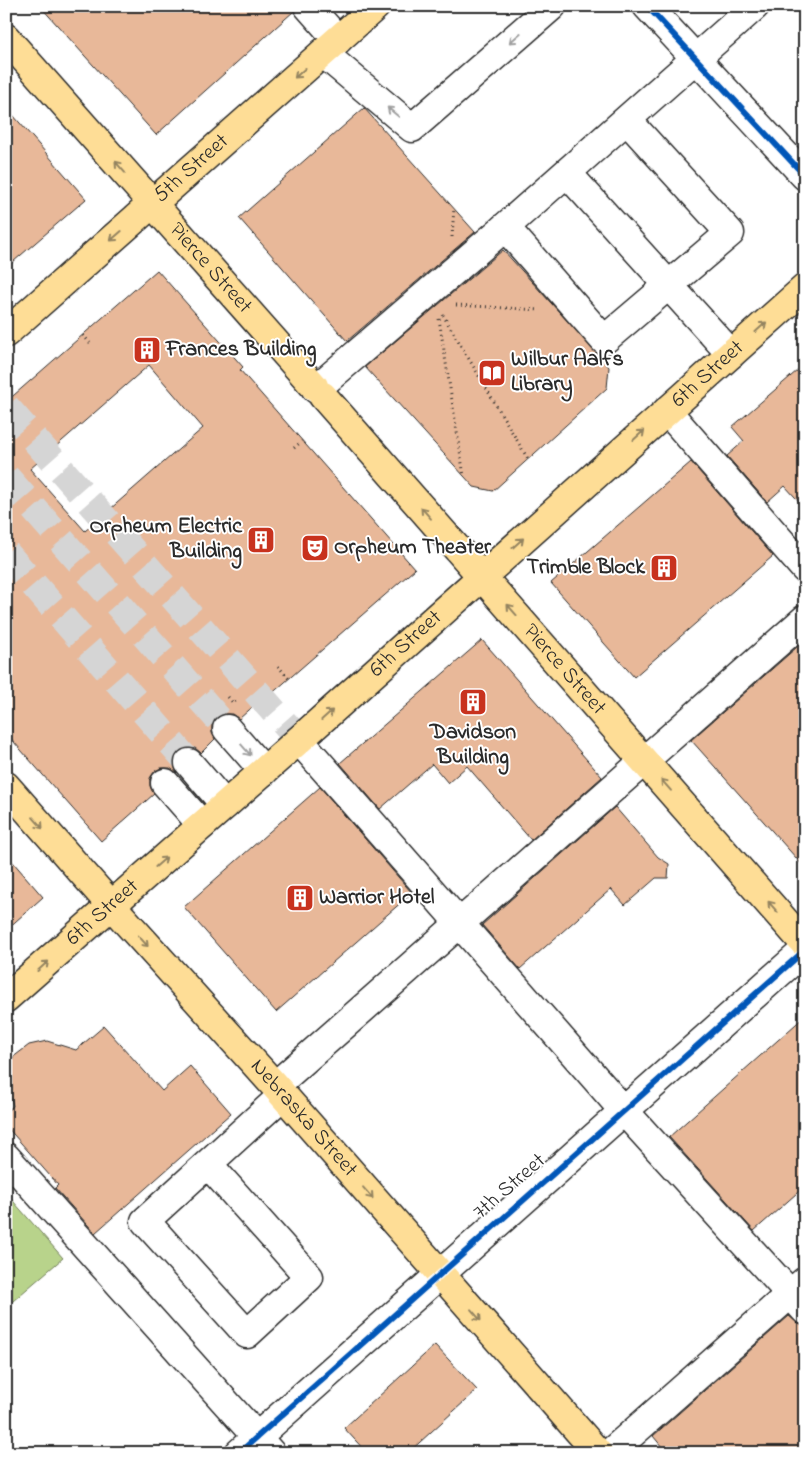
<svg xmlns="http://www.w3.org/2000/svg" width="811" height="1459" font-family="'Indie Flower',sans-serif">
  <style>
    .green { fill: #b8d38b; stroke: #727f5b }
    .building { fill: #e8b899; stroke: #2b2b2b; fill-rule: evenodd }
    .lines { fill: none; stroke-linecap: round; stroke-linejoin: round }
    .minor-tunnel { stroke: #d5d5d5; stroke-width: 28; stroke-dasharray: 28 14; stroke-linecap: butt }
    .minor-casing { stroke: #2b2b2b; stroke-width: 31 }
    .major-casing { stroke: #2b2b2b; stroke-width: 31 }
    .path { stroke: #2b2b2b; stroke-width: 3; stroke-dasharray: 1 4; stroke-linecap: butt }
    .minor { stroke: #fff; stroke-width: 28 }
    .major { stroke: #fedd96; stroke-width: 28 }
    .cycleway-casing { stroke: #fff; stroke-width: 9 }
    .cycleway { stroke: #0057b8; stroke-width: 6 }
    .oneway { stroke: #a0a0a0 }
    .oneway2 { stroke: #948460 }
    .labels { text-anchor: middle; dominant-baseline: central; stroke-width: 4; stroke-linejoin: round; paint-order: stroke }
    .street-label { font-size: 22px; fill: #2b2b2b; stroke: #fff }
    .poi-label { font-size: 22px; font-weight: bold; fill: #2b2b2b; stroke: #fff; text-anchor: start }
  </style>
  <rect width="100%" height="100%" fill="#fff"/>
  <filter id="ink" filterUnits="userSpaceOnUse"><feTurbulence type="fractalNoise" baseFrequency=".02" numOctaves="2"/><feDisplacementMap in="SourceGraphic" scale="10" xChannelSelector="R" yChannelSelector="G"/><feConvolveMatrix kernelMatrix="1 2 1 2 8 2 1 2 1" color-interpolation-filters="sRGB"/></filter>
  <g filter="url(#ink)">
    <path class="green" d="M 6,1193 L 63,1258 L 6,1307 Z"/>
    <g class="building">
      <path d="M 40,6 L 293,6 L 294,11 L 156,135 Z"/>
      <path d="M 6,107 L 86,199 L 6,268 Z"/>
      <path d="M 364,108 L 475,232 L 347,341 L 239,218 Z"/>
      <path d="M 503,250 L 609,367 L 607,388 L 493,491 L 474,487 L 365,367 Z"/>
      <path d="M 157,270 L 243,367 L 240,370 L 415,569 L 269,696 L 267,694 L 239,719 L 232,714 L 223,714 L 217,717 L 212,724 L 212,733 L 215,739 L 201,753 L 195,748 L 187,748 L 178,752 L 174,758 L 174,765 L 177,773 L 170,768 L 161,768 L 155,771 L 150,778 L 150,786 L 154,794 L 101,841 L 6,733 L 6,402 ZM 149,365 L 203,428 L 85,531 L 30,469 Z"/>
      <path d="M 805,364 L 805,508 L 785,486 L 767,502 L 727,456 L 744,441 L 732,427 Z"/>
      <path d="M 691,462 L 773,556 L 634,677 L 551,583 Z"/>
      <path d="M 482,640 L 602,777 L 531,840 L 467,766 L 448,783 L 432,764 L 380,809 L 340,763 Z"/>
      <path d="M 805,640 L 805,868 L 691,740 Z"/>
      <path d="M 320,787 L 412,893 L 276,1012 L 184,907 Z"/>
      <path d="M 615,807 L 658,857 L 669,864 L 668,878 L 656,878 L 625,905 L 611,889 L 520,969 L 482,925 Z"/>
      <path d="M 6,854 L 43,897 L 6,930 Z"/>
      <path d="M 805,1016 L 805,1186 L 754,1231 L 669,1137 Z"/>
      <path d="M 104,1026 L 162,1091 L 190,1066 L 231,1113 L 95,1233 L 55,1188 L 58,1185 L 6,1126 L 6,1112 L 13,1106 L 6,1077 L 12,1058 L 29,1045 L 47,1041 L 76,1050 Z"/>
      <path d="M 789,1316 L 800,1325 L 805,1325 L 805,1453 L 667,1453 L 653,1436 Z"/>
      <path d="M 435,1345 L 477,1390 L 408,1453 L 367,1453 L 344,1428 Z"/>
    </g>
    <g class="lines">
      <g class="minor-tunnel">
        <path d="M 6,407 L 299,740"/>
        <path d="M 6,477 L 227,729"/>
        <path d="M 6,553 L 189,763"/>
      </g>
      <defs>
        <g id="minor">
          <path d="M 308,6 L 338,40"/>
          <path d="M 647,6 L 805,176"/>
          <path d="M 323,53 L 412,128 L 552,6"/>
          <path d="M 567,173 L 731,354"/>
          <path d="M 505,227 L 604,340 L 730,233 L 627,120"/>
          <path d="M 316,389 L 505,227 L 755,6"/>
          <path d="M 667,411 L 805,569"/>
          <path d="M 227,729 L 264,771"/>
          <path d="M 299,740 L 624,1111 L 805,1310"/>
          <path d="M 189,763 L 225,805"/>
          <path d="M 165,783 L 202,825"/>
          <path d="M 275,1086 L 805,619"/>
          <path d="M 6,1157 L 271,1453"/>
          <path d="M 208,1164 L 309,1277 L 247,1334 L 145,1221 L 283,1095"/>
          <path d="M 239,1453 L 805,950"/>
          <path d="M 610,1453 L 805,1281"/>
        </g>
        <g id="major">
          <path id="s1" d="M 6,38 L 314,386"/>
          <path id="s2" d="M 6,333 L 376,6"/>
          <path id="s3" d="M 323,396 L 805,944"/>
          <path id="s4" d="M 6,786 L 111,905 L 275,1086 L 598,1453"/>
          <path id="s5" d="M 6,998 L 299,740 L 805,288"/>
        </g>
      </defs>
      <use href="#minor" class="minor-casing"/>
      <use href="#major" class="major-casing"/>
      <g class="path">
        <path d="M 452,237 L 454,208"/>
        <path d="M 456,305 L 540,310"/>
        <path d="M 443,315 L 528,459"/>
        <path d="M 439,319 L 464,476"/>
        <path d="M 83,335 L 90,343"/>
        <path d="M 294,448 L 302,441"/>
        <path d="M 278,666 L 289,679"/>
        <path d="M 228,697 L 233,703 L 238,699"/>
      </g>
      <use href="#minor" class="minor"/>
      <use href="#major" class="major"/>
      <defs>
        <g id="cycleway">
          <path d="M 647,6 L 805,176"/>
          <path d="M 239,1453 L 805,950"/>
        </g>
      </defs>
      <use href="#cycleway" class="cycleway-casing"/>
      <use href="#cycleway" class="cycleway"/>
    </g>
    <defs><path id="oneway-shaft" d="M-6 0H5M1.5-3L5.5 0L1.5 3" fill="none" stroke-width="1.6" stroke-linecap="round" stroke-linejoin="round" transform="scale(1.25)"/></defs>
    <g class="oneway">
      <use href="#oneway-shaft" transform="translate(515 38) rotate(139)"/>
      <use href="#oneway-shaft" transform="translate(393 112) rotate(-140)"/>
      <use href="#oneway-shaft" transform="translate(246 750) rotate(49)"/>
    </g>
    <g class="oneway2">
      <use href="#oneway-shaft" transform="translate(300 73) rotate(138)"/>
      <use href="#oneway-shaft" transform="translate(120 167) rotate(-131)"/>
      <use href="#oneway-shaft" transform="translate(116 236) rotate(139)"/>
      <use href="#oneway-shaft" transform="translate(761 327) rotate(-42)"/>
      <use href="#oneway-shaft" transform="translate(639 435) rotate(-42)"/>
      <use href="#oneway-shaft" transform="translate(426 513) rotate(-131)"/>
      <use href="#oneway-shaft" transform="translate(518 543) rotate(-42)"/>
      <use href="#oneway-shaft" transform="translate(512 610) rotate(-131)"/>
      <use href="#oneway-shaft" transform="translate(327 715) rotate(-42)"/>
      <use href="#oneway-shaft" transform="translate(666 785) rotate(-131)"/>
      <use href="#oneway-shaft" transform="translate(38 823) rotate(49)"/>
      <use href="#oneway-shaft" transform="translate(161 862) rotate(-41)"/>
      <use href="#oneway-shaft" transform="translate(773 907) rotate(-131)"/>
      <use href="#oneway-shaft" transform="translate(143 941) rotate(48)"/>
      <use href="#oneway-shaft" transform="translate(43 966) rotate(-42)"/>
      <use href="#oneway-shaft" transform="translate(368 1193) rotate(49)"/>
      <use href="#oneway-shaft" transform="translate(476 1315) rotate(49)"/>
    </g>
  </g>
  <defs>
    <symbol id="building-square" viewBox="-11 -11 22 22"><rect x="-9" y="-9" width="18" height="18" rx="4" fill="#c8321e" stroke="#fff"/><path d="M-4-6H4V6H1V3H-1V6H-4ZM-2.5-4.3h1.7v1.8h-1.7ZM.8-4.3h1.7v1.8H.8ZM-2.5-1h1.7V.8h-1.7ZM.8-1h1.7V.8H.8Z" fill="#fff"/></symbol>
    <symbol id="library-square" viewBox="-11 -11 22 22"><rect x="-9" y="-9" width="18" height="18" rx="4" fill="#c8321e" stroke="#fff"/><path d="M-6-4Q-3-5.5-.7-3.5V5Q-3 3-6 4ZM6-4Q3-5.5 .7-3.5V5Q3 3 6 4Z" fill="#fff"/></symbol>
    <symbol id="theatre-square" viewBox="-11 -11 22 22"><rect x="-9" y="-9" width="18" height="18" rx="4" fill="#c8321e" stroke="#fff"/><path d="M-5-5.5Q0-4 5-5.5V0Q5 5 0 6Q-5 5-5 0ZM-3.3-2.5H-1v1.5H-3.3ZM1-2.5H3.3v1.5H1ZM-2.8 1Q0 5.5 2.8 1Z" fill="#fff"/></symbol>
  </defs>
  <g fill-rule="evenodd">
    <use href="#building-square" x="131" y="334" width="32" height="32"/>
    <use href="#library-square" x="476" y="357" width="32" height="32"/>
    <use href="#building-square" x="245" y="524" width="32" height="32"/>
    <use href="#theatre-square" x="299" y="532" width="32" height="32"/>
    <use href="#building-square" x="648" y="552" width="32" height="32"/>
    <use href="#building-square" x="457" y="686" width="32" height="32"/>
    <use href="#building-square" x="284" y="882" width="32" height="32"/>
  </g>
  <g class="labels">
    <g class="street-label">
      <text stroke="none"><textPath href="#s2" startOffset="248">5th Street</textPath></text>
      <text stroke="none"><textPath href="#s1" startOffset="308">Pierce Street</textPath></text>
      <text stroke="none"><textPath href="#s5" startOffset="939">6th Street</textPath></text>
      <text stroke="none"><textPath href="#s5" startOffset="534">6th Street</textPath></text>
      <text stroke="none"><textPath href="#s3" startOffset="365">Pierce Street</textPath></text>
      <text stroke="none"><textPath href="#s5" startOffset="129">6th Street</textPath></text>
      <text stroke="none"><textPath href="#s4" startOffset="446">Nebraska Street</textPath></text>
      <text transform="translate(510 1187) rotate(-41)">7th Street</text>
    </g>
    <g class="poi-label">
      <text x="166" y="350">Frances Building</text>
      <text x="511" y="360">Wilbur Aalfs<tspan x="511" dy="25">Library</tspan></text>
      <text x="242" y="527" text-anchor="end">Orpheum Electric<tspan x="242" dy="25">Building</tspan></text>
      <text x="334" y="548">Orpheum Theater</text>
      <text x="645" y="568" text-anchor="end">Trimble Block</text>
      <text x="473" y="733" text-anchor="middle">Davidson<tspan x="473" dy="25">Building</tspan></text>
      <text x="319" y="898">Warrior Hotel</text>
    </g>
  </g>
  <rect width="811" height="1459" fill="none" stroke="#fff" stroke-width="25"/>
  <rect x="12" y="12" width="786" height="1434" fill="none" stroke="#2b2b2b" stroke-width="2" filter="url(#ink)"/>
</svg>
